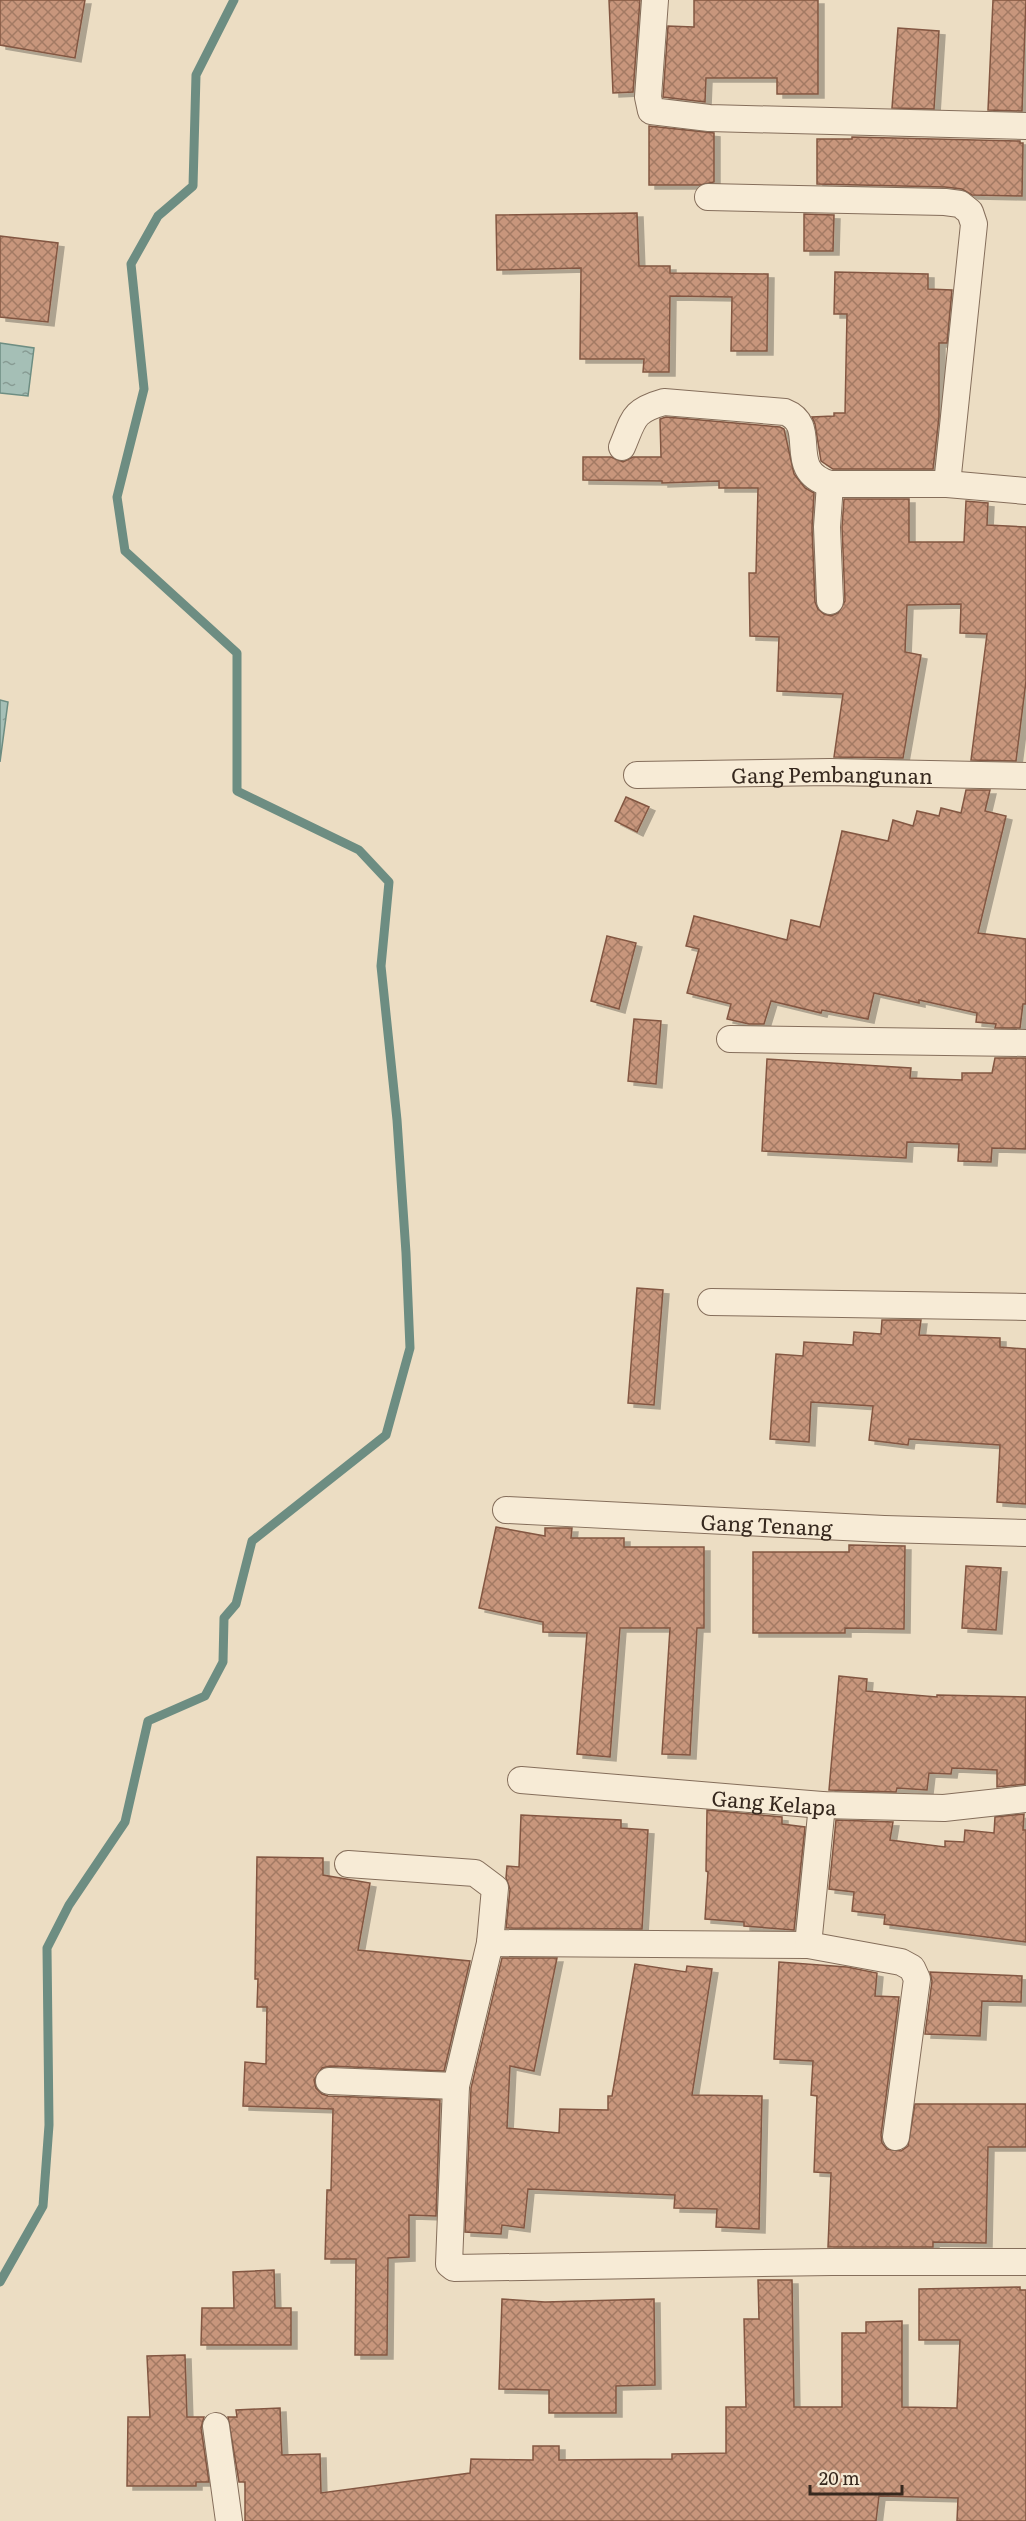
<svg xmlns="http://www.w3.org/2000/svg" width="1026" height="2521" font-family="Literata,serif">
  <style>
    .water { fill: url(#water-ripples); stroke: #6d8d82; stroke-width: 1.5 }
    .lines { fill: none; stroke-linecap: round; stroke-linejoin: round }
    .stream { stroke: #6d8d82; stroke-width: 9 }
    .building { fill: url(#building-cross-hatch); stroke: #835742; stroke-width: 1.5; filter: url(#shadow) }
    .minor-casing { stroke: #856e5b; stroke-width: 28 }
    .minor { stroke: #f7ebd6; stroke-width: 26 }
    .labels { text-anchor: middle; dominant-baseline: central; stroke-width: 6; stroke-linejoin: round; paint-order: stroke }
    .street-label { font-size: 21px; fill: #36281e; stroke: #f4e8d2 }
  </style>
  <defs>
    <pattern id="water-ripples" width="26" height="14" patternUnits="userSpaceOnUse" patternTransform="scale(1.5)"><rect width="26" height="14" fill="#a5bfb6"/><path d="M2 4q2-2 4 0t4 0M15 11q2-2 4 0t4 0" fill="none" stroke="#879b93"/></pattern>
    <pattern id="building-cross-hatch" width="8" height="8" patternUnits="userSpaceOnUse" patternTransform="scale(1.5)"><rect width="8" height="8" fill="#c8967b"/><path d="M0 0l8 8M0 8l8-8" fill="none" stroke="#a37a64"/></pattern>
    <filter id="shadow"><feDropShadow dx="6" dy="4" stdDeviation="0" flood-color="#0004"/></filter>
  </defs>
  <rect width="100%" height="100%" fill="#ecddc3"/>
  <g class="water">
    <path d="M 0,343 L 34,348 L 28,396 L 0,393 Z"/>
    <path d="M 0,700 L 8,702 L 0,762 Z"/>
  </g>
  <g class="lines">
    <path class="stream" d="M 0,2282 L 43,2206 L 49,2125 L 47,1948 L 69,1905 L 125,1822 L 148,1721 L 205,1696 L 223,1662 L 224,1618 L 236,1604 L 252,1541 L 386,1435 L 410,1348 L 406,1253 L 397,1120 L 381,966 L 389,882 L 359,850 L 237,791 L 237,653 L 125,551 L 117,497 L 144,389 L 131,264 L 158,216 L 193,186 L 196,75 L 234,0"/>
  </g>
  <g class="building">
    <path d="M 0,0 L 85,0 L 75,58 L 0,45 Z"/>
    <path d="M 609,0 L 640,0 L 633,92 L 613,93 Z"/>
    <path d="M 694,0 L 818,0 L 818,94 L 777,94 L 777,78 L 706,78 L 705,102 L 663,97 L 668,26 L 694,27 Z"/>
    <path d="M 993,0 L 1026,0 L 1022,111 L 988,110 Z"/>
    <path d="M 898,28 L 939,31 L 934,109 L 892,108 Z"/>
    <path d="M 649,126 L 714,133 L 714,182 L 700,185 L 649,185 Z"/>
    <path d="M 852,137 L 1020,141 L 1020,143 L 1023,143 L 1022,196 L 972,195 L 962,189 L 945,187 L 817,184 L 817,139 L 852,139 Z"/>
    <path d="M 637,213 L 639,266 L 670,266 L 670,273 L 768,274 L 767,351 L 731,351 L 732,297 L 670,296 L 669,372 L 643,372 L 644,359 L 580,359 L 581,268 L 497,270 L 496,215 Z"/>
    <path d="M 804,214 L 834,215 L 833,251 L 804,251 Z"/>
    <path d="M 0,236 L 58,243 L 48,322 L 0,317 Z"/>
    <path d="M 835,272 L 928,274 L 928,289 L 952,290 L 947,343 L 939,343 L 939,417 L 933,469 L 833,469 L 821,461 L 815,424 L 812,417 L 834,416 L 834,413 L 845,413 L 847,314 L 834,314 Z"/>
    <path d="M 666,417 L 780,427 L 784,429 L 794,474 L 805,488 L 814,493 L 812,528 L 815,602 L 818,609 L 824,614 L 831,616 L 838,613 L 845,601 L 842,527 L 844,499 L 909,499 L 909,542 L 964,542 L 966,501 L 988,503 L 987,525 L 1026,527 L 1026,681 L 1016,761 L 971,760 L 987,634 L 960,633 L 961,604 L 907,605 L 905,652 L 921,655 L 903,758 L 834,757 L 843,694 L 777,691 L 779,637 L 750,636 L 749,573 L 756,573 L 758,488 L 719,488 L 719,481 L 662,483 L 662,481 L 583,480 L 583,457 L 611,457 L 623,462 L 633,457 L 661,457 L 660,419 Z"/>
    <path d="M 966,790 L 990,790 L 985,811 L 1006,816 L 978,933 L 1026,939 L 1026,1004 L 1023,1004 L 1020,1028 L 995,1028 L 996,1024 L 976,1022 L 977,1013 L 919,1000 L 919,1003 L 874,993 L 868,1019 L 822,1010 L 821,1013 L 771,1001 L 764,1024 L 749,1024 L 727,1019 L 731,1004 L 687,993 L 699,949 L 686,946 L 694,916 L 787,940 L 791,920 L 820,927 L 842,831 L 888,841 L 893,820 L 913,826 L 917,811 L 939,816 L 941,808 L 961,813 Z"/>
    <path d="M 626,797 L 649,807 L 637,832 L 615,821 Z"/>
    <path d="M 607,936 L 636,943 L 619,1009 L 591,1001 Z"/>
    <path d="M 634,1019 L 661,1021 L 656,1084 L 628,1081 Z"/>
    <path d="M 995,1058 L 1026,1058 L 1026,1149 L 992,1148 L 991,1162 L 958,1161 L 959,1144 L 907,1142 L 906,1158 L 762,1151 L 767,1059 L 911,1068 L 910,1078 L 962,1080 L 962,1073 L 992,1073 Z"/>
    <path d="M 637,1288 L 663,1290 L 654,1405 L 628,1403 Z"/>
    <path d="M 882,1320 L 921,1320 L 919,1335 L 1000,1338 L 1000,1347 L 1026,1349 L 1026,1504 L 997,1502 L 1000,1445 L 909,1439 L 908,1445 L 869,1440 L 873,1406 L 811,1402 L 809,1442 L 770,1439 L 776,1354 L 803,1356 L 804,1342 L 853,1345 L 854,1332 L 881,1334 Z"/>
    <path d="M 496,1527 L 545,1536 L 545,1528 L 572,1528 L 571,1538 L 624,1538 L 624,1547 L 704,1547 L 704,1628 L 697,1628 L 690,1755 L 662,1754 L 670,1628 L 620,1628 L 610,1757 L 577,1754 L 587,1633 L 543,1632 L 543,1622 L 479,1608 Z"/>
    <path d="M 849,1545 L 905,1546 L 904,1629 L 845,1628 L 845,1633 L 753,1633 L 753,1552 L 849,1552 Z"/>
    <path d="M 966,1566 L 1001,1568 L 996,1630 L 962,1628 Z"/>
    <path d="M 839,1676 L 867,1679 L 866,1691 L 937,1697 L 937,1695 L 1026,1697 L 1025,1784 L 997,1787 L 997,1770 L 952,1768 L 951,1774 L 929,1773 L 927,1790 L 897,1788 L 896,1792 L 829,1790 Z"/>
    <path d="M 707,1810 L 782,1817 L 782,1824 L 805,1827 L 794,1930 L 744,1926 L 744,1922 L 705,1919 L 708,1872 L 706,1871 Z"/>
    <path d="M 1024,1814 L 1023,1830 L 1026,1830 L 1026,1942 L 884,1924 L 885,1915 L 852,1911 L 854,1892 L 829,1889 L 836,1820 L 893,1822 L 890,1840 L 945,1847 L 945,1841 L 964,1842 L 965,1830 L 994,1833 L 995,1817 Z"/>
    <path d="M 521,1815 L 621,1820 L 621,1828 L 648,1830 L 642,1929 L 506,1928 L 510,1889 L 506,1878 L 507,1866 L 519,1867 Z"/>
    <path d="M 257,1857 L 323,1858 L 323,1875 L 370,1883 L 358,1950 L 470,1961 L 444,2071 L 330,2066 L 322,2068 L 314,2080 L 316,2088 L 322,2094 L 328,2096 L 440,2100 L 436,2216 L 409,2215 L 409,2257 L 388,2258 L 387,2355 L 355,2355 L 356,2259 L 325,2259 L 327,2190 L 331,2190 L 333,2109 L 243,2106 L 245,2062 L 266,2064 L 267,2007 L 257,2007 L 258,1979 L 255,1979 Z"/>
    <path d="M 502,1958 L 557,1958 L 534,2071 L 510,2066 L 507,2128 L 559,2133 L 560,2109 L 608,2110 L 608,2096 L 612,2096 L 635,1964 L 686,1972 L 687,1966 L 712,1969 L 692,2095 L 762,2096 L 759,2229 L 716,2227 L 717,2209 L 674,2208 L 675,2195 L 528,2189 L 524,2228 L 502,2225 L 501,2234 L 465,2232 L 471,2088 Z"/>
    <path d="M 779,1962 L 847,1967 L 877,1973 L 875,1996 L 899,1997 L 881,2135 L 882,2143 L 887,2149 L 901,2151 L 908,2146 L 915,2104 L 1026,2104 L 1026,2147 L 988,2147 L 986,2243 L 933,2242 L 933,2247 L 828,2247 L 831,2173 L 814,2172 L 817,2096 L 811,2095 L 813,2061 L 774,2059 Z"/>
    <path d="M 930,1972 L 1022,1976 L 1021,2002 L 982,2001 L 980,2036 L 925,2034 L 932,1981 Z"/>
    <path d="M 274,2270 L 275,2308 L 291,2308 L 291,2345 L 201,2345 L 202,2308 L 234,2308 L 233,2272 Z"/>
    <path d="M 758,2280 L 792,2280 L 794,2407 L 842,2407 L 842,2333 L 866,2333 L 866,2322 L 902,2321 L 902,2407 L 957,2408 L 960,2340 L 919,2340 L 919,2289 L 1020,2287 L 1020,2290 L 1026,2290 L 1026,2521 L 957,2521 L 958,2498 L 879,2496 L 876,2521 L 245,2521 L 245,2482 L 239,2482 L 228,2417 L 237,2417 L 236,2410 L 280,2408 L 282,2455 L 320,2454 L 321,2493 L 470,2473 L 471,2459 L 533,2460 L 533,2446 L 559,2446 L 559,2460 L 672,2459 L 672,2454 L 726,2453 L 726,2407 L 746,2407 L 744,2319 L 759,2319 Z"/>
    <path d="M 502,2299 L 545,2302 L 654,2299 L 655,2385 L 616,2386 L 616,2413 L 549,2413 L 549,2390 L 499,2389 Z"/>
    <path d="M 185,2355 L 187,2417 L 204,2417 L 201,2428 L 209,2482 L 196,2482 L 196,2486 L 127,2486 L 128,2417 L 150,2417 L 147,2356 Z"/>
  </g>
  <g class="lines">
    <defs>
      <g id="minor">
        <path d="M 655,0 L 648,97 L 651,111 L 709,118 L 1026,126"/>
        <path d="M 708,197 L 945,202 L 960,204 L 970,212 L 974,224 L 947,484"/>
        <path d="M 622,447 C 634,419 632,411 664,402 L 785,412 C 821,426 783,470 830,484 L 947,484 L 1026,491"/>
        <path d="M 830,601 L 827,527 L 830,484"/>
        <path id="s1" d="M 637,775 L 830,772 L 1026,776"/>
        <path d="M 730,1039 L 1026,1043"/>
        <path d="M 711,1302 L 1026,1307"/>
        <path id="s2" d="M 506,1510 L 884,1529 L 1026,1533"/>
        <path id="s3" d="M 521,1780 L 822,1805 L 944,1808 L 1026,1799"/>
        <path d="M 348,1864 L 475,1873 L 495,1888 L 490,1943 L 456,2086 L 449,2264 L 454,2268 L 832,2262 L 1026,2262"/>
        <path d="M 490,1943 L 808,1945 L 901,1962 L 912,1968 L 917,1979 L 896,2137"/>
        <path d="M 808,1945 L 822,1805"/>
        <path d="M 329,2081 L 456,2086"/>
        <path d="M 216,2426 L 229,2521"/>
      </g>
    </defs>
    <use href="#minor" class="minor-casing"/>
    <use href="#minor" class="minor"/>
  </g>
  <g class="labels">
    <g class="street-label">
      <text stroke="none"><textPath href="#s1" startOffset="195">Gang Pembangunan</textPath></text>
      <text stroke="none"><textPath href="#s2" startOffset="261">Gang Tenang</textPath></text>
      <text stroke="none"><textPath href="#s3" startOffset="254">Gang Kelapa</textPath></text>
    </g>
  </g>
  <path d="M810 2485v9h92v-9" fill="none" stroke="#36281e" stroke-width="3"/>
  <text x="819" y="2485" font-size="18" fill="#36281e" stroke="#f4e8d2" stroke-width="4.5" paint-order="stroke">20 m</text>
</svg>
